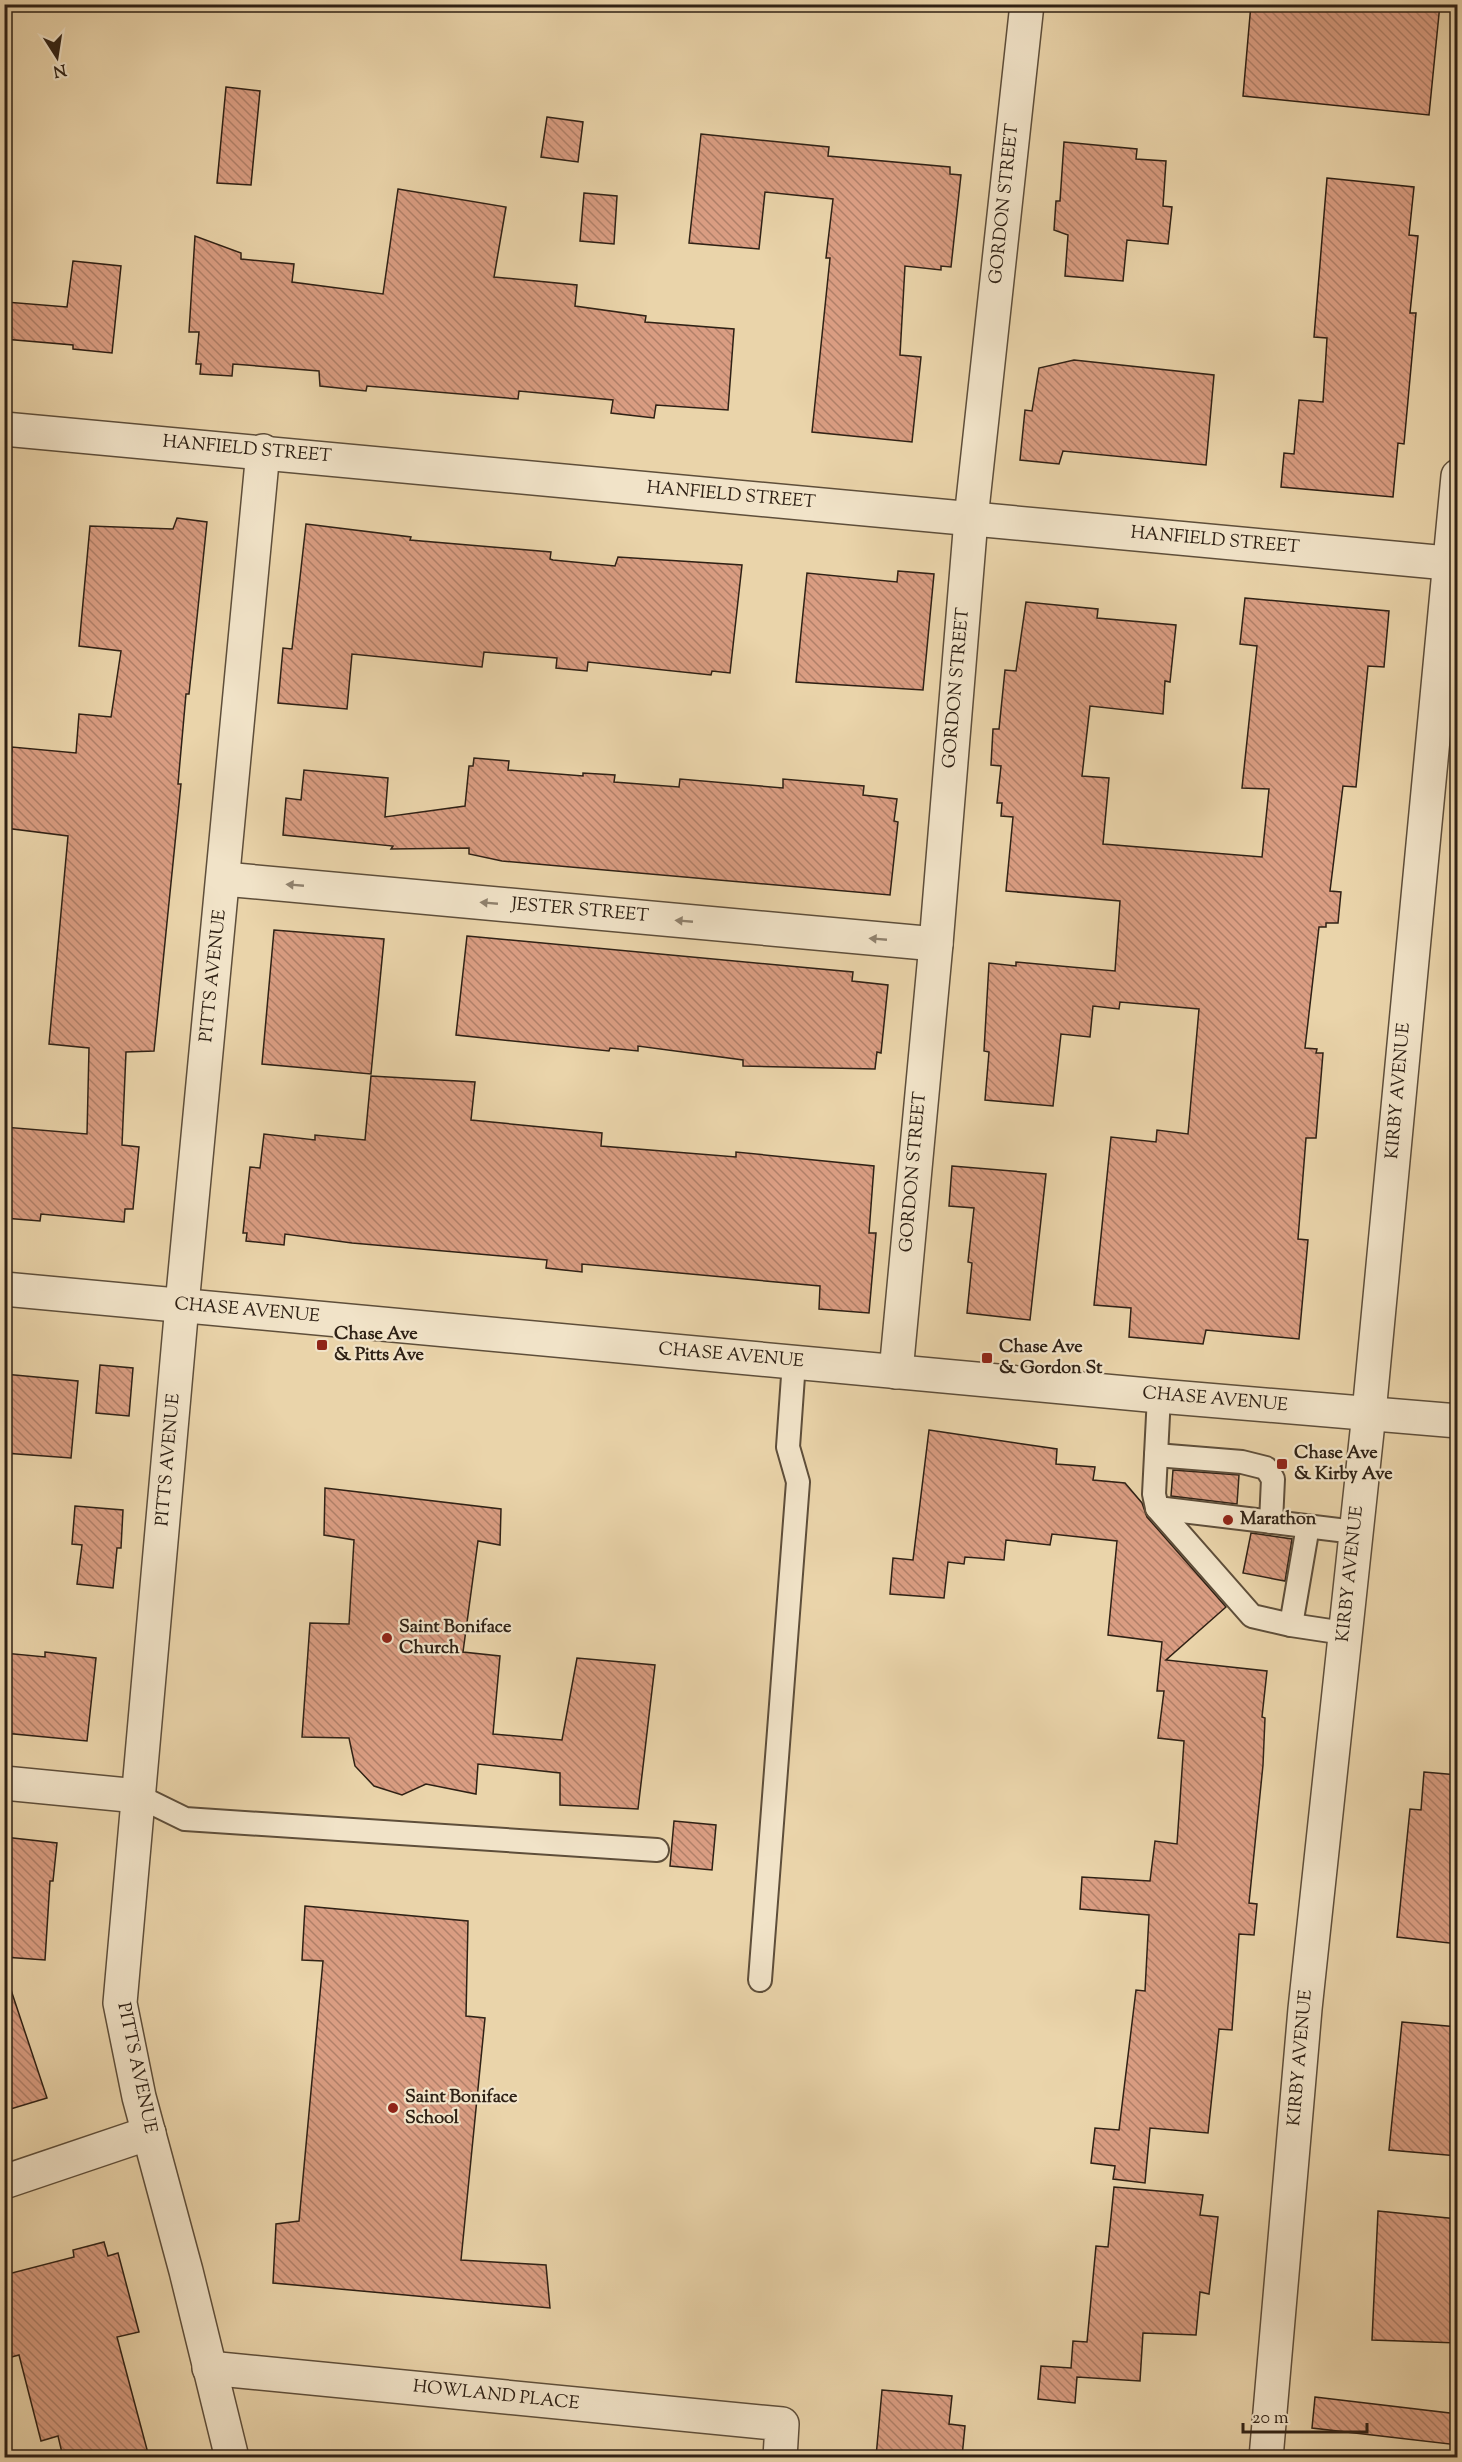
<svg xmlns="http://www.w3.org/2000/svg" width="1462" height="2462" font-family="'Sorts Mill Goudy',serif">
  <style>
    .building { fill: url(#building-back-hatch); stroke: #2f2115; stroke-width: 1.5 }
    .lines { fill: none; stroke-linecap: round; stroke-linejoin: round }
    .service-casing { stroke: #5e4e3a; stroke-width: 26 }
    .minor-casing { stroke: #5e4e3a; stroke-width: 36 }
    .tertiary-casing { stroke: #5e4e3a; stroke-width: 36 }
    .service { stroke: #f1e3c8; stroke-width: 22 }
    .minor { stroke: #f1e3c8; stroke-width: 33 }
    .tertiary { stroke: #f1e3c8; stroke-width: 33 }
    .oneway { fill: #90826e }
    .poi-dot { fill: #8f2418; stroke: #f1e3c8; stroke-width: 2 }
    .labels { text-anchor: middle; dominant-baseline: central; stroke-width: 4.5; stroke-linejoin: round; paint-order: stroke }
    .street-label { font-size: 18px; fill: #2f2115; stroke: #f1e3c8 }
    .poi-label { font-size: 18px; font-weight: bold; fill: #2f2115; stroke: #f1e3c8; text-anchor: start }
  </style>
  <defs>
    <pattern id="building-back-hatch" width="6" height="6" patternUnits="userSpaceOnUse" patternTransform="scale(1.5)"><rect width="6" height="6" fill="#da9d82"/><path d="M-1 5l2 2M0 0l6 6M5-1l2 2" fill="none" stroke="#b18069"/></pattern>
  </defs>
  <rect width="100%" height="100%" fill="#ead4aa"/>
  <filter id="stains"><feTurbulence type="fractalNoise" baseFrequency=".00333" numOctaves="4"/><feColorMatrix values="0 0 0 0 .2 0 0 0 0 .09 0 0 0 0 .02 0 0 0 .5 -.17"/></filter>
  <radialGradient id="worn" r=".72"><stop offset=".6" stop-color="#630" stop-opacity="0"/><stop offset="1" stop-color="#630" stop-opacity=".3"/></radialGradient>
  <g class="building">
    <path d="M 1251,4 L 1440,4 L 1429,115 L 1243,96 Z"/>
    <path d="M 226,87 L 260,91 L 251,185 L 217,183 Z"/>
    <path d="M 547,117 L 583,122 L 578,162 L 541,157 Z"/>
    <path d="M 701,134 L 829,147 L 828,156 L 950,167 L 950,174 L 961,175 L 951,267 L 941,266 L 941,270 L 905,266 L 900,355 L 921,357 L 912,442 L 812,432 L 830,258 L 826,258 L 833,199 L 765,192 L 759,249 L 689,243 Z"/>
    <path d="M 1064,142 L 1137,149 L 1136,159 L 1166,161 L 1163,206 L 1172,207 L 1168,244 L 1127,240 L 1123,281 L 1065,276 L 1068,235 L 1054,230 L 1056,201 L 1060,201 Z"/>
    <path d="M 1327,178 L 1414,187 L 1409,235 L 1418,236 L 1410,313 L 1416,313 L 1404,444 L 1398,443 L 1393,497 L 1281,487 L 1284,453 L 1294,454 L 1299,400 L 1323,402 L 1327,338 L 1314,337 Z"/>
    <path d="M 398,189 L 506,207 L 494,277 L 577,285 L 575,306 L 646,316 L 645,322 L 734,329 L 728,410 L 656,405 L 654,418 L 611,413 L 613,400 L 519,391 L 518,399 L 367,386 L 366,391 L 320,386 L 319,371 L 233,364 L 232,376 L 200,374 L 201,364 L 196,364 L 199,332 L 189,332 L 195,236 L 241,253 L 241,259 L 294,264 L 292,282 L 383,294 Z"/>
    <path d="M 584,193 L 617,196 L 614,244 L 580,241 Z"/>
    <path d="M 73,261 L 121,266 L 112,353 L 73,349 L 73,345 L 4,339 L 6,302 L 67,307 Z"/>
    <path d="M 1074,360 L 1214,375 L 1206,465 L 1063,451 L 1059,464 L 1020,460 L 1025,410 L 1032,411 L 1039,368 Z"/>
    <path d="M 177,518 L 207,522 L 189,694 L 186,694 L 178,784 L 181,784 L 154,1051 L 126,1052 L 122,1145 L 139,1147 L 133,1209 L 125,1209 L 124,1222 L 41,1214 L 40,1221 L 4,1218 L 4,1127 L 87,1134 L 89,1048 L 49,1044 L 68,836 L 5,828 L 12,747 L 76,753 L 79,714 L 111,717 L 121,651 L 79,646 L 90,526 L 173,529 Z"/>
    <path d="M 306,524 L 411,537 L 410,540 L 551,552 L 550,559 L 553,560 L 615,566 L 618,557 L 742,565 L 730,673 L 712,671 L 711,675 L 588,662 L 587,671 L 556,668 L 557,658 L 484,652 L 482,667 L 352,654 L 347,709 L 278,703 L 283,648 L 292,649 Z"/>
    <path d="M 898,571 L 934,574 L 923,690 L 796,682 L 807,573 L 897,582 Z"/>
    <path d="M 1245,598 L 1389,611 L 1384,667 L 1368,666 L 1356,787 L 1343,786 L 1330,891 L 1341,892 L 1338,923 L 1326,923 L 1326,927 L 1319,927 L 1305,1048 L 1317,1049 L 1316,1053 L 1323,1053 L 1316,1138 L 1306,1138 L 1298,1239 L 1308,1240 L 1299,1339 L 1206,1330 L 1203,1344 L 1129,1337 L 1131,1308 L 1094,1305 L 1111,1137 L 1156,1142 L 1157,1130 L 1188,1134 L 1199,1009 L 1120,1002 L 1119,1009 L 1093,1006 L 1090,1037 L 1061,1034 L 1053,1106 L 985,1100 L 989,1052 L 984,1051 L 989,963 L 1016,966 L 1016,962 L 1115,971 L 1120,901 L 1006,891 L 1013,817 L 1001,816 L 1002,803 L 997,803 L 1001,766 L 991,765 L 993,729 L 999,729 L 1005,670 L 1016,671 L 1026,602 L 1098,609 L 1097,618 L 1176,625 L 1170,682 L 1165,681 L 1163,714 L 1090,706 L 1082,776 L 1109,778 L 1103,844 L 1262,857 L 1269,789 L 1242,788 L 1257,646 L 1240,644 Z"/>
    <path d="M 474,758 L 509,761 L 508,770 L 583,776 L 583,773 L 615,775 L 614,782 L 679,787 L 680,779 L 783,788 L 783,779 L 864,786 L 863,795 L 897,799 L 894,821 L 898,822 L 890,895 L 502,861 L 469,854 L 469,848 L 391,849 L 393,846 L 283,835 L 286,798 L 301,800 L 304,770 L 388,778 L 385,817 L 465,806 L 469,766 L 473,766 Z"/>
    <path d="M 274,930 L 384,939 L 371,1074 L 262,1064 Z"/>
    <path d="M 467,936 L 853,972 L 852,981 L 888,985 L 881,1053 L 877,1052 L 875,1069 L 743,1066 L 743,1060 L 638,1046 L 638,1051 L 610,1048 L 609,1051 L 456,1035 Z"/>
    <path d="M 371,1076 L 475,1082 L 471,1120 L 602,1133 L 601,1146 L 736,1157 L 736,1152 L 874,1166 L 869,1233 L 876,1233 L 869,1313 L 819,1309 L 820,1286 L 582,1264 L 582,1272 L 546,1268 L 547,1260 L 352,1243 L 285,1234 L 284,1245 L 246,1241 L 247,1233 L 243,1233 L 250,1167 L 260,1168 L 264,1134 L 315,1140 L 315,1135 L 365,1140 Z"/>
    <path d="M 952,1166 L 1046,1174 L 1030,1320 L 967,1313 L 972,1263 L 968,1262 L 974,1208 L 949,1206 Z"/>
    <path d="M 100,1365 L 133,1368 L 129,1416 L 96,1413 Z"/>
    <path d="M 4,1374 L 78,1381 L 71,1458 L 4,1453 Z"/>
    <path d="M 929,1430 L 1057,1449 L 1056,1464 L 1095,1467 L 1093,1480 L 1125,1483 L 1142,1503 L 1147,1517 L 1226,1607 L 1166,1660 L 1267,1671 L 1262,1717 L 1265,1718 L 1263,1765 L 1249,1903 L 1257,1904 L 1254,1935 L 1239,1934 L 1232,2030 L 1219,2029 L 1208,2133 L 1150,2128 L 1145,2183 L 1113,2179 L 1115,2166 L 1091,2163 L 1095,2128 L 1119,2130 L 1136,1990 L 1145,1991 L 1149,1915 L 1080,1909 L 1082,1877 L 1150,1881 L 1155,1841 L 1177,1844 L 1184,1741 L 1158,1738 L 1164,1691 L 1157,1691 L 1162,1642 L 1108,1635 L 1117,1541 L 1052,1534 L 1050,1545 L 1006,1540 L 1004,1560 L 965,1557 L 964,1564 L 948,1562 L 944,1598 L 890,1594 L 893,1558 L 913,1560 Z"/>
    <path d="M 1173,1470 L 1239,1475 L 1237,1504 L 1171,1496 Z"/>
    <path d="M 325,1488 L 501,1509 L 500,1545 L 478,1541 L 463,1652 L 500,1656 L 493,1734 L 562,1740 L 577,1658 L 655,1665 L 638,1809 L 560,1805 L 560,1773 L 478,1764 L 476,1794 L 426,1784 L 402,1795 L 374,1786 L 355,1766 L 349,1738 L 302,1737 L 310,1623 L 349,1624 L 354,1540 L 324,1535 Z"/>
    <path d="M 75,1506 L 123,1510 L 121,1548 L 117,1548 L 113,1588 L 77,1584 L 82,1545 L 72,1544 Z"/>
    <path d="M 1251,1533 L 1292,1539 L 1285,1581 L 1243,1573 Z"/>
    <path d="M 45,1652 L 96,1658 L 87,1741 L 4,1733 L 4,1653 L 45,1657 Z"/>
    <path d="M 1424,1772 L 1458,1775 L 1458,1944 L 1397,1937 L 1410,1809 L 1421,1810 Z"/>
    <path d="M 674,1821 L 716,1825 L 712,1870 L 670,1866 Z"/>
    <path d="M 4,1837 L 57,1843 L 53,1881 L 50,1881 L 45,1960 L 4,1957 Z"/>
    <path d="M 305,1906 L 468,1921 L 466,2016 L 485,2018 L 461,2260 L 546,2265 L 550,2308 L 273,2283 L 276,2224 L 299,2221 L 323,1961 L 302,1960 Z"/>
    <path d="M 11,1990 L 47,2098 L 4,2111 L 4,1991 Z"/>
    <path d="M 1402,2022 L 1458,2027 L 1458,2156 L 1389,2150 Z"/>
    <path d="M 1114,2187 L 1203,2195 L 1200,2215 L 1218,2217 L 1209,2294 L 1200,2292 L 1196,2335 L 1143,2333 L 1140,2381 L 1077,2377 L 1075,2403 L 1038,2399 L 1041,2366 L 1071,2368 L 1073,2341 L 1087,2342 L 1096,2246 L 1108,2247 Z"/>
    <path d="M 1378,2211 L 1458,2219 L 1458,2343 L 1372,2340 Z"/>
    <path d="M 104,2242 L 108,2256 L 118,2253 L 139,2332 L 117,2337 L 149,2457 L 63,2457 L 58,2436 L 41,2441 L 19,2355 L 4,2359 L 4,2275 L 74,2257 L 73,2250 Z"/>
    <path d="M 882,2390 L 952,2396 L 949,2424 L 965,2426 L 962,2457 L 876,2457 Z"/>
    <path d="M 1315,2397 L 1458,2414 L 1458,2445 L 1312,2428 Z"/>
  </g>
  <g class="lines">
    <defs>
      <g id="service">
        <path d="M 1159,1396 L 1154,1494 L 1157,1508 L 1252,1616 L 1291,1625 L 1344,1633"/>
        <path d="M 1156,1455 L 1242,1462 L 1266,1468 L 1273,1479 L 1271,1522"/>
        <path d="M 1157,1508 L 1355,1532"/>
        <path d="M 1291,1625 L 1308,1526"/>
        <path d="M 138,1796 L 185,1819 L 657,1850"/>
        <path d="M 760,1980 L 798,1482 L 788,1447 L 794,1362"/>
      </g>
      <g id="minor">
        <path d="M 4,429 L 1458,564"/>
        <path d="M 224,879 L 936,944"/>
        <path d="M 896,1372 L 936,944 L 971,519 L 1027,4"/>
        <path d="M 4,1783 L 138,1796"/>
        <path d="M 4,2182 L 149,2133"/>
        <path d="M 209,2368 L 782,2424 L 780,2458"/>
        <path d="M 232,2458 L 186,2271 L 139,2097 L 120,2003 L 182,1305 L 263,451"/>
      </g>
      <g id="tertiary">
        <path d="M 4,1289 L 1159,1396 L 1458,1421"/>
        <path d="M 1266,2458 L 1305,2009 L 1369,1413 L 1458,476"/>
      </g>
    </defs>
    <use href="#service" class="service-casing"/>
    <use href="#minor" class="minor-casing"/>
    <use href="#tertiary" class="tertiary-casing"/>
    <use href="#service" class="service"/>
    <use href="#minor" class="minor"/>
    <use href="#tertiary" class="tertiary"/>
  </g>
  <defs><path id="oneway-solid" d="M-6-.8H1V-3.2L6.5 0L1 3.2V.8H-6Z" transform="scale(1.5)"/></defs>
  <g class="oneway">
    <use href="#oneway-solid" transform="translate(295 885) rotate(-175)"/>
    <use href="#oneway-solid" transform="translate(489 903) rotate(-175)"/>
    <use href="#oneway-solid" transform="translate(684 921) rotate(-175)"/>
    <use href="#oneway-solid" transform="translate(878 939) rotate(-175)"/>
  </g>
  <g class="poi-dot">
    <rect x="316" y="1339" width="12" height="12" rx="3"/>
    <rect x="981" y="1352" width="12" height="12" rx="3"/>
    <rect x="1276" y="1458" width="12" height="12" rx="3"/>
    <circle cx="1228" cy="1520" r="6"/>
    <circle cx="387" cy="1638" r="6"/>
    <circle cx="393" cy="2108" r="6"/>
  </g>
  <g class="labels">
    <g class="street-label">
      <text transform="translate(1005 204) rotate(-84)">GORDON STREET</text>
      <text transform="translate(247 450) rotate(5)">HANFIELD STREET</text>
      <text transform="translate(731 496) rotate(5)">HANFIELD STREET</text>
      <text transform="translate(1215 541) rotate(5)">HANFIELD STREET</text>
      <text transform="translate(957 688) rotate(-85)">GORDON STREET</text>
      <text transform="translate(580 911) rotate(5)">JESTER STREET</text>
      <text transform="translate(214 976) rotate(-84)">PITTS AVENUE</text>
      <text transform="translate(1399 1091) rotate(-85)">KIRBY AVENUE</text>
      <text transform="translate(914 1172) rotate(-85)">GORDON STREET</text>
      <text transform="translate(247 1311) rotate(5)">CHASE AVENUE</text>
      <text transform="translate(731 1356) rotate(5)">CHASE AVENUE</text>
      <text transform="translate(1215 1400) rotate(5)">CHASE AVENUE</text>
      <text transform="translate(169 1460) rotate(-85)">PITTS AVENUE</text>
      <text transform="translate(1351 1574) rotate(-84)">KIRBY AVENUE</text>
      <text transform="translate(1301 2058) rotate(-85)">KIRBY AVENUE</text>
      <text transform="translate(136 2068) rotate(78)">PITTS AVENUE</text>
      <text transform="translate(496 2396) rotate(6)">HOWLAND PLACE</text>
    </g>
    <g class="poi-label">
      <text x="334" y="1335">Chase Ave<tspan x="334" dy="21">&amp; Pitts Ave</tspan></text>
      <text x="999" y="1348">Chase Ave<tspan x="999" dy="21">&amp; Gordon St</tspan></text>
      <text x="1294" y="1454">Chase Ave<tspan x="1294" dy="21">&amp; Kirby Ave</tspan></text>
      <text x="1240" y="1520">Marathon</text>
      <text x="399" y="1628">Saint Boniface<tspan x="399" dy="21">Church</tspan></text>
      <text x="405" y="2098">Saint Boniface<tspan x="405" dy="21">School</tspan></text>
    </g>
  </g>
  <rect width="1462" height="2462" fill="none" stroke="#ead4aa" stroke-width="24"/>
  <rect x="6" y="6" width="1450" height="2450" fill="none" stroke="#2f2115" stroke-width="3"/>
  <rect x="12" y="12" width="1438" height="2438" fill="none" stroke="#2f2115" stroke-width="1.5"/>
  <g transform="translate(57 57) rotate(168)" stroke="#f1e3c8" stroke-width="4.5" paint-order="stroke">
  <path d="M0-4.5L10 22L0 15L-10 22Z" fill="#2f2115"/>
  <text y="-9" font-size="16" font-weight="bold" text-anchor="middle" fill="#2f2115">N</text>
  </g>
  <path d="M1243 2423v9h124v-9" fill="none" stroke="#2f2115" stroke-width="3"/>
  <text x="1252" y="2423" font-size="18" fill="#2f2115" stroke="#f1e3c8" stroke-width="4.5" paint-order="stroke">20 m</text>
  <rect width="100%" height="100%" filter="url(#stains)"/>
  <rect width="100%" height="100%" fill="url(#worn)"/>
</svg>
